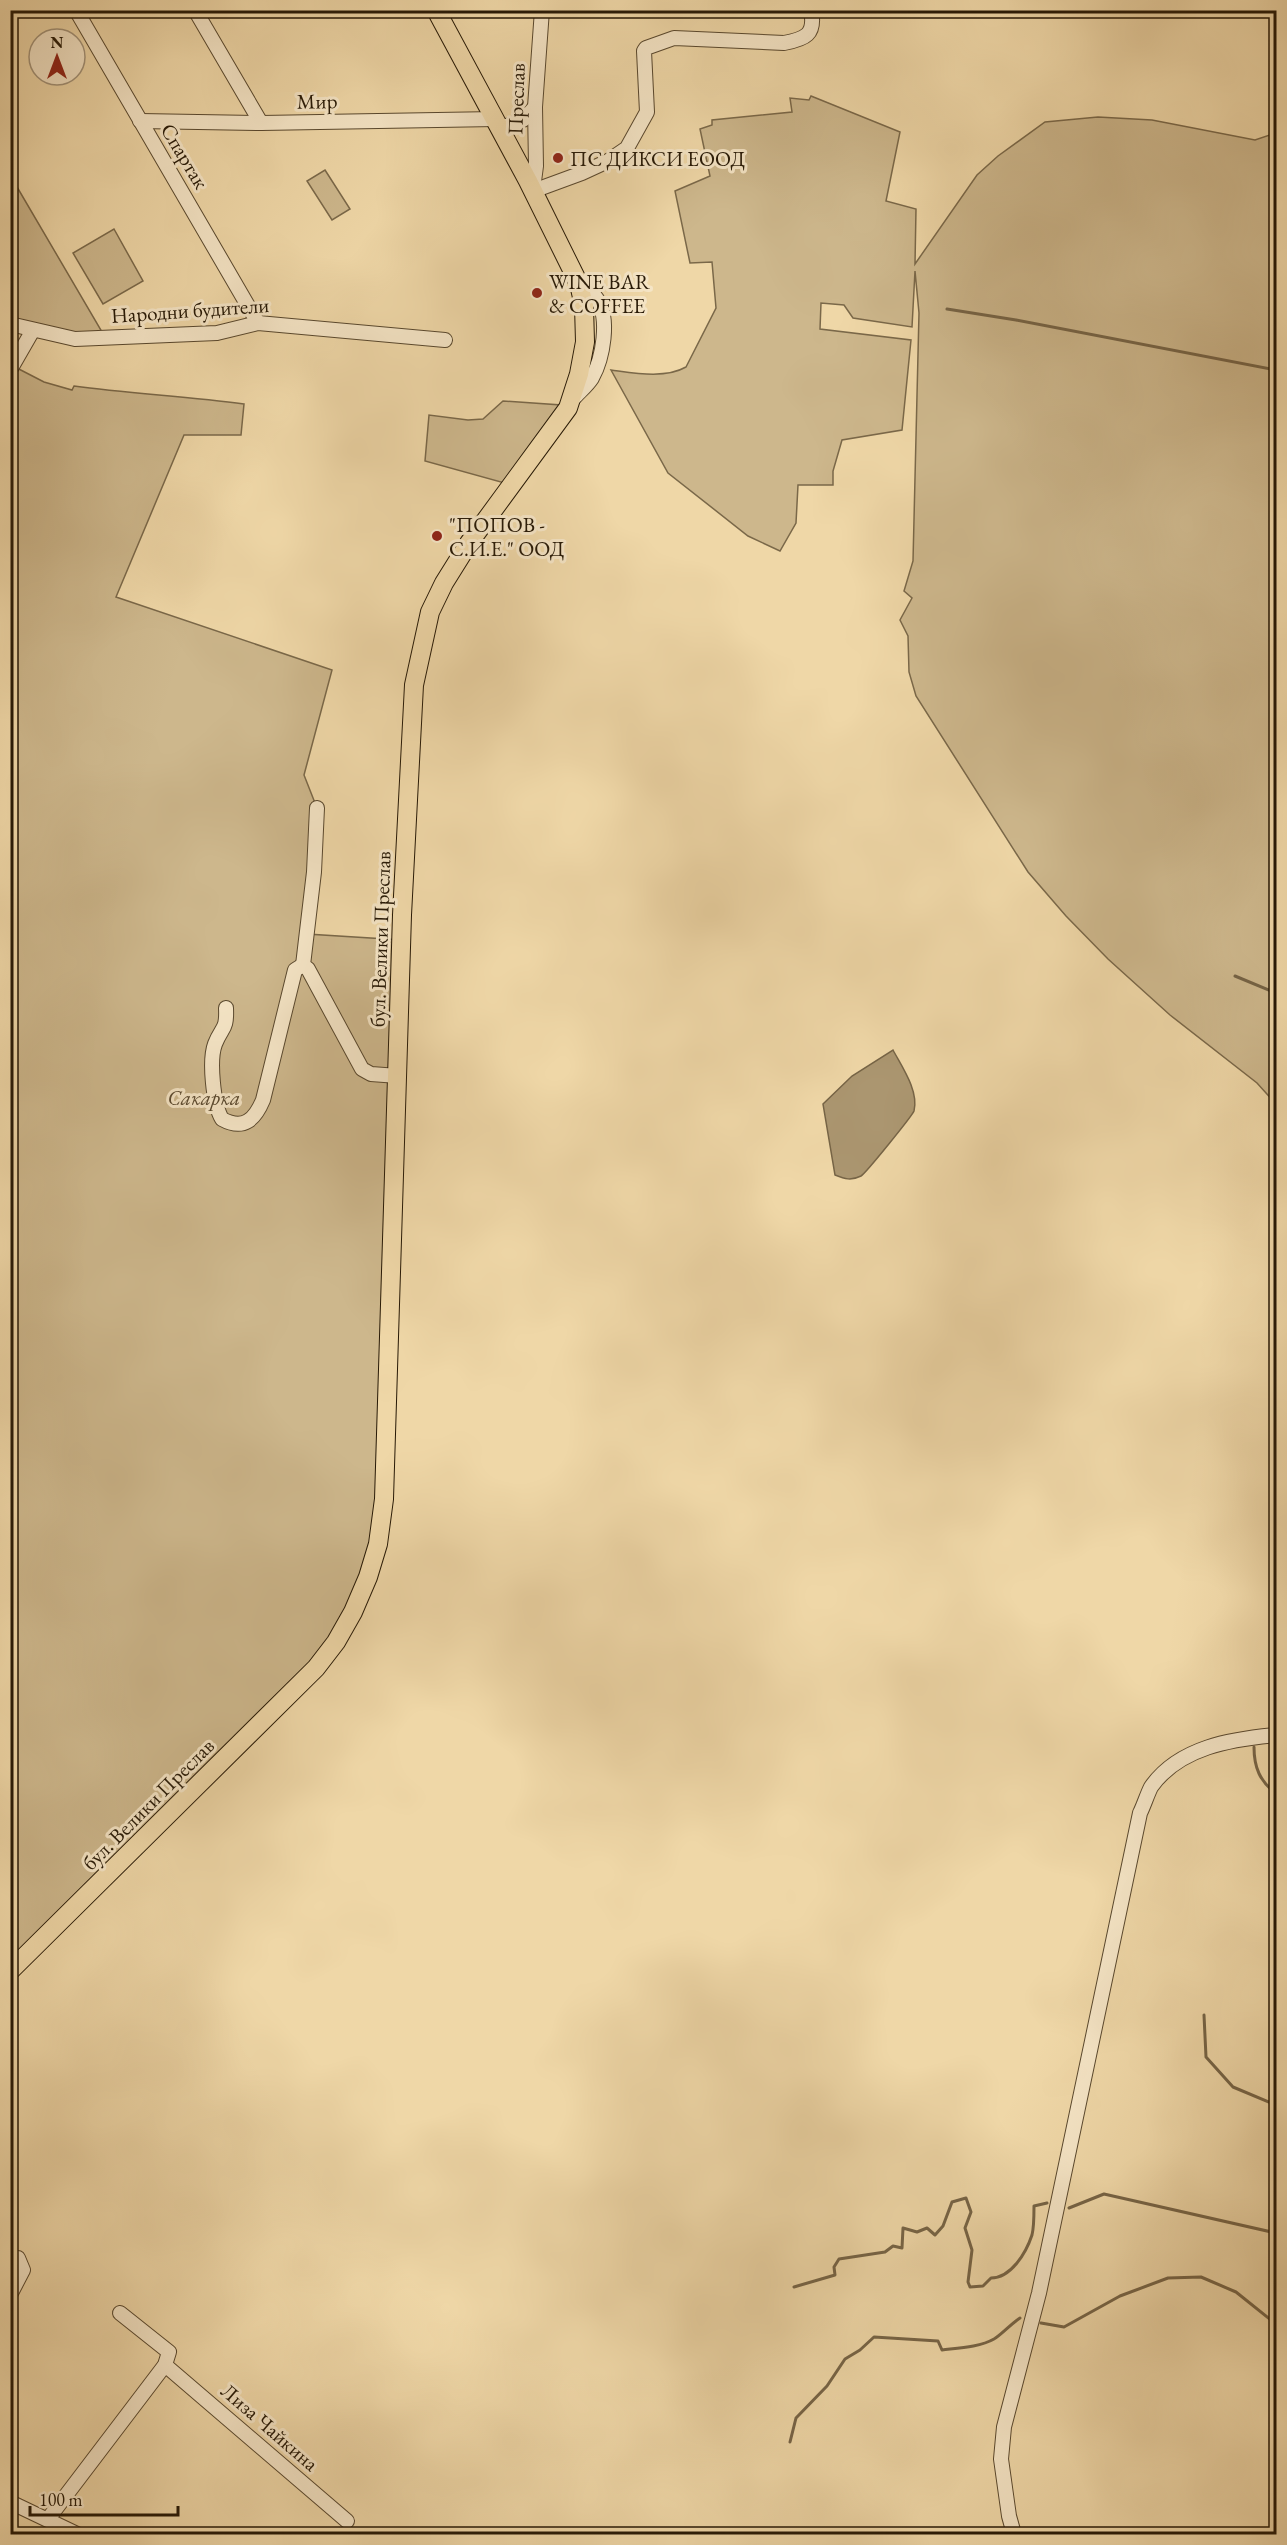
<svg xmlns="http://www.w3.org/2000/svg" width="1287" height="2545" font-family="'EB Garamond',serif">
  <style>
    .green { fill: #cdb78c; stroke: #7a6849; stroke-width: 1.5 }
    .water { fill: #ab9670; stroke: #766446; stroke-width: 1.5 }
    .lines { fill: none; stroke-linecap: round; stroke-linejoin: round }
    .stream { stroke: #766446; stroke-width: 3 }
    .minor-casing { stroke: #59482e; stroke-width: 16 }
    .major-casing { stroke: #271906; stroke-width: 20 }
    .minor { stroke: #f5e5c6; stroke-width: 14 }
    .major { stroke: #efd7a7; stroke-width: 18 }
    .poi-dot { fill: #8f2418; stroke: #f5e5c6; stroke-width: 2 }
    .labels { text-anchor: middle; dominant-baseline: central; stroke-width: 6; stroke-linejoin: round; paint-order: stroke }
    .street-label { font-size: 21px; fill: #271906; stroke: #f5e5c6 }
    .poi-label { font-size: 21px; fill: #271906; stroke: #f5e5c6; text-anchor: start }
    .park-label { font-size: 21px; font-style: italic; fill: #59482e; stroke: #f5e5c6 }
  </style>
  <rect width="100%" height="100%" fill="#efd7a7"/>
  <filter id="stains"><feTurbulence type="fractalNoise" baseFrequency=".00333" numOctaves="4"/><feColorMatrix values="0 0 0 0 .2 0 0 0 0 .09 0 0 0 0 .02 0 0 0 .5 -.17"/></filter>
  <radialGradient id="worn" r=".72"><stop offset=".6" stop-color="#630" stop-opacity="0"/><stop offset="1" stop-color="#630" stop-opacity=".3"/></radialGradient>
  <g class="green">
    <path d="M 811,96 L 900,132 L 886,201 L 916,209 L 915,264 L 977,175 L 998,156 L 1045,122 L 1098,117 L 1152,120 L 1255,140 L 1276,133 L 1276,1104 L 1257,1083 L 1170,1015 L 1108,959 L 1066,916 L 1028,872 L 916,696 L 909,672 L 908,636 L 900,620 L 912,598 L 904,591 L 913,561 L 919,313 L 915,271 L 912,327 L 853,318 L 844,305 L 821,303 L 820,329 L 911,340 L 902,430 L 842,440 L 833,471 L 833,485 L 798,485 L 796,523 L 780,551 L 748,536 L 668,473 L 611,370 C 634,373 665,379 686,367 L 716,308 L 712,262 L 690,263 L 675,191 L 710,176 L 700,129 L 712,125 L 712,120 L 792,112 L 790,98 L 809,100 Z"/>
    <path d="M 325,170 L 350,209 L 332,220 L 307,181 Z"/>
    <path d="M 10,175 L 105,337 L 11,324 Z"/>
    <path d="M 114,229 L 143,281 L 103,304 L 73,253 Z"/>
    <path d="M 13,366 L 44,382 L 72,390 L 74,386 C 131,394 188,396 244,404 L 241,435 L 184,435 L 116,597 L 332,670 L 304,775 L 317,808 L 307,934 L 402,940 L 378,1544 L 336,1642 L 11,1971 L 10,370 Z"/>
    <path d="M 503,401 L 561,405 L 512,485 L 425,461 L 429,415 L 468,420 L 483,419 Z"/>
  </g>
  <path class="water" d="M 893,1050 C 902,1067 919,1091 914,1111 C 912,1116 866,1173 861,1176 C 851,1181 845,1179 835,1175 L 823,1104 L 852,1076 Z"/>
  <g class="lines">
    <g class="stream">
      <path d="M 947,309 L 1016,320 L 1276,370"/>
      <path d="M 1235,976 L 1276,993"/>
      <path d="M 1254,1747 C 1254,1768 1260,1781 1276,1794"/>
      <path d="M 1204,2015 L 1206,2057 L 1233,2087 L 1276,2105"/>
      <path d="M 1069,2208 L 1104,2194 L 1276,2233"/>
      <path d="M 794,2287 L 835,2275 L 834,2267 L 839,2259 L 885,2252 L 893,2246 L 902,2248 L 903,2228 L 917,2232 L 927,2228 L 935,2235 L 943,2226 L 952,2202 L 966,2198 L 971,2212 L 965,2228 L 972,2250 L 968,2282 L 970,2287 L 983,2286 L 991,2278 C 1011,2278 1026,2253 1032,2235 C 1034,2227 1034,2216 1034,2206 L 1047,2203"/>
      <path d="M 1041,2323 L 1064,2327 L 1120,2296 L 1168,2278 L 1201,2277 L 1236,2292 L 1276,2324"/>
      <path d="M 790,2442 L 796,2418 L 827,2386 L 845,2359 L 860,2350 L 874,2337 L 938,2341 L 942,2350 C 959,2348 980,2347 994,2339 C 1000,2336 1012,2323 1020,2318"/>
    </g>
    <defs>
      <g id="minor">
        <path d="M 76,10 L 258,323"/>
        <path d="M 195,10 L 261,123"/>
        <path d="M 140,121 L 261,123 L 496,119"/>
        <path d="M 501,128 L 523,120 L 535,107"/>
        <path d="M 533,189 L 536,166 L 535,107 L 542,10"/>
        <path d="M 533,191 L 582,173 L 608,161 L 627,148 L 647,112 L 644,51 L 646,48 L 674,38 L 784,43 C 805,39 816,35 811,10"/>
        <path d="M 10,324 L 75,339 L 217,333 L 258,323 L 445,340"/>
        <path d="M 10,370 L 33,330"/>
        <path d="M 573,399 C 579,392 587,386 592,378 C 603,358 610,319 597,299 C 593,292 586,288 579,284"/>
        <path d="M 317,808 L 314,872 L 303,965 L 308,969 L 362,1069 L 371,1074 L 398,1076"/>
        <path d="M 226,1008 C 227,1031 222,1026 215,1044 C 209,1060 213,1104 222,1119 C 244,1131 255,1119 263,1100 L 295,970 L 303,965"/>
        <path d="M 10,2295 L 23,2270 L 18,2258"/>
        <path d="M 165,2365 L 347,2521"/>
        <path d="M 10,2502 L 77,2534"/>
        <path d="M 48,2519 L 165,2365 L 169,2352 L 120,2313"/>
        <path d="M 1014,2534 L 1009,2516 L 1001,2459 L 1004,2427 L 1039,2293 L 1140,1813 C 1144,1805 1147,1795 1151,1787 C 1179,1747 1232,1739 1276,1735"/>
      </g>
      <path id="major" d="M 10,1971 L 316,1668 L 336,1642 L 353,1612 L 368,1577 L 378,1544 L 384,1499 L 402,915 L 414,685 L 430,612 L 444,583 L 469,543 L 568,408 L 579,374 L 585,342 L 584,306 L 579,284 L 528,181 L 436,10"/>
    </defs>
    <use href="#minor" class="minor-casing"/>
    <use href="#major" class="major-casing"/>
    <use href="#minor" class="minor"/>
    <use href="#major" class="major"/>
  </g>
  <g class="poi-dot">
    <circle cx="558" cy="158" r="6"/>
    <circle cx="537" cy="293" r="6"/>
    <circle cx="437" cy="536" r="6"/>
  </g>
  <g class="labels">
    <g class="street-label">
      <text transform="translate(516 99) rotate(-88)">Преслав</text>
      <text transform="translate(317 101) rotate(-1)">Мир</text>
      <text transform="translate(185 156) rotate(59)">Спартак</text>
      <text transform="translate(190 310) rotate(-4)">Народни будители</text>
      <text transform="translate(380 939) rotate(-88)">бул. Велики Преслав</text>
      <text transform="translate(148 1804) rotate(-45)">бул. Велики Преслав</text>
      <text transform="translate(270 2427) rotate(41)">Лиза Чайкина</text>
    </g>
    <g class="poi-label">
      <text x="570" y="158">ПС ДИКСИ ЕООД</text>
      <text x="549" y="281">WINE BAR<tspan x="549" dy="24">&amp; COFFEE</tspan></text>
      <text x="449" y="524">"ПОПОВ -<tspan x="449" dy="24">С.И.Е." ООД</tspan></text>
    </g>
    <g class="park-label">
      <text x="204" y="1097">Сакарка</text>
    </g>
  </g>
  <rect width="1287" height="2545" fill="none" stroke="#efd7a7" stroke-width="36"/>
  <rect x="12" y="12" width="1263" height="2521" fill="none" stroke="#271906" stroke-width="3"/>
  <rect x="18" y="18" width="1251" height="2509" fill="none" stroke="#271906" stroke-width="1.5"/>
  <g transform="translate(57 57)"><circle r="28" fill="#f5e5c6" stroke="#a39379" stroke-width="1.5"/>
  <path d="M0-4.5L10 22L0 15L-10 22Z" fill="#8f2418"/>
  <text y="-9" font-size="16" font-weight="bold" text-anchor="middle" fill="#271906">N</text>
  </g>
  <path d="M30 2506v9h148v-9" fill="none" stroke="#271906" stroke-width="3"/>
  <text x="39" y="2506" font-size="18" fill="#271906" stroke="#f5e5c6" stroke-width="4.5" paint-order="stroke">100 m</text>
  <rect width="100%" height="100%" filter="url(#stains)"/>
  <rect width="100%" height="100%" fill="url(#worn)"/>
</svg>
